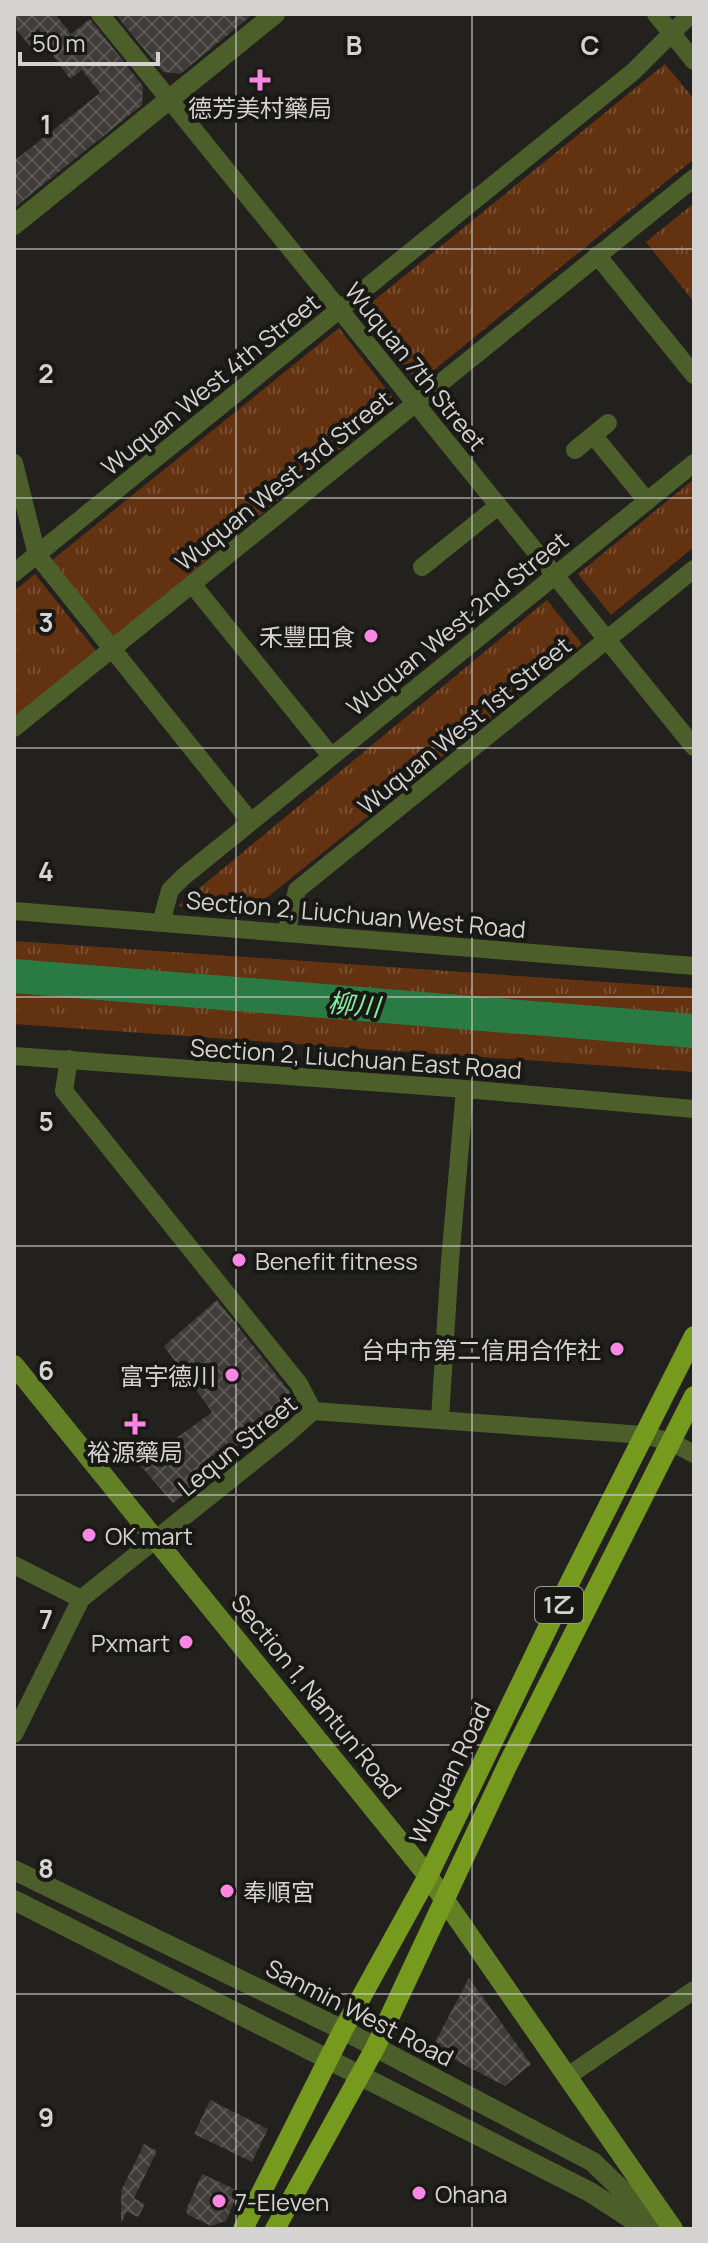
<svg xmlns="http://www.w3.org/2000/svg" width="708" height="2243" font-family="Manrope,'Noto Sans TC',sans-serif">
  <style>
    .grass { fill: url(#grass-tufts) }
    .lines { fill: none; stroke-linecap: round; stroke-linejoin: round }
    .river { stroke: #2a7b43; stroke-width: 34 }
    .building { fill: url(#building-cross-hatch) }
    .minor { stroke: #4c5e2a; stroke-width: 18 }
    .tertiary { stroke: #4c5e2a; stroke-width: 20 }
    .secondary { stroke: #638026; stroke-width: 20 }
    .primary { stroke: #759a1d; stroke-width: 20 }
    .grid { fill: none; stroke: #d4d3d1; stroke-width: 2; stroke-opacity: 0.55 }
    .poi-dot { fill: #fc86e3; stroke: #181814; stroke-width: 3 }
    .labels { text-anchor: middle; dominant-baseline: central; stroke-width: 8; stroke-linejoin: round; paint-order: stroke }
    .shield { fill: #181814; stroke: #9c9b98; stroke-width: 2 }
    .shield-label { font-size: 22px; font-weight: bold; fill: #d4d3d1 }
    .poi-label { font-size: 24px; fill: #d4d3d1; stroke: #181814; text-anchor: start }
    .street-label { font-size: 24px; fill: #d4d3d1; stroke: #181814 }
    .water-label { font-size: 26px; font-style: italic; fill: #87efa0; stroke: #181814 }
    .grid-label { font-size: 26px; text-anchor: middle; font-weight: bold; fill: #d4d3d1; stroke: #181814; stroke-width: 8; stroke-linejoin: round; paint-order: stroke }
  </style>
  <defs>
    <pattern id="grass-tufts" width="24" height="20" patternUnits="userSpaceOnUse" patternTransform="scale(2)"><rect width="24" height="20" fill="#633211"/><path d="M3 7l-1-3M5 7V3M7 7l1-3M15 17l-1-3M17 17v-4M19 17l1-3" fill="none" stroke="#784f33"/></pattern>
    <pattern id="building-cross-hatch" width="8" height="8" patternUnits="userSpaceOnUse" patternTransform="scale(2)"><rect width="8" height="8" fill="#3e3b38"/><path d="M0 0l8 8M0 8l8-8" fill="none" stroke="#595654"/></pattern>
  </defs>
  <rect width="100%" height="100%" fill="#22211e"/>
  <g class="grass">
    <path d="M 665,64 L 694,99 L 694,159 L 418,383 L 361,311 Z"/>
    <path d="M 694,203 L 694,302 L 646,242 Z"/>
    <path d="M 339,328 L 396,402 L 113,638 L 51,561 Z"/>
    <path d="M 694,479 L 694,547 L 611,615 L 578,574 Z"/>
    <path d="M 35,574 L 97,652 L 14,719 L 14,591 Z"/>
    <path d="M 547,600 L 582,644 L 244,916 L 178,906 Z"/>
    <path d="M 14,941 L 694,988 L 694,1072 L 14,1024 Z"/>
  </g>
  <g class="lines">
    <path class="river" d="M 14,976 L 694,1031"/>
  </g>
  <g class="building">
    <path d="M 14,14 L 55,14 L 71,34 L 90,19 L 143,86 L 142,105 L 14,208 L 14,161 L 100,93 L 82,70 L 70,79 L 40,37 L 30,46 L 14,27 Z"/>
    <path d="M 115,14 L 253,14 L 180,74 L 163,72 Z"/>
    <path d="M 217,1300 L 289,1391 L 297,1406 L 173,1503 L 140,1465 L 212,1412 L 164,1346 Z"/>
    <path d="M 469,1978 L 531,2064 L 505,2086 L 432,2048 Z"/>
    <path d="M 210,2100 L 268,2129 L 252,2162 L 194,2134 Z"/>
    <path d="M 144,2144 L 157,2151 L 134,2198 L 145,2204 L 138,2217 L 127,2212 L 121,2223 L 121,2191 Z"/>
    <path d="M 202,2174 L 239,2191 L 226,2221 L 211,2226 L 188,2215 L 186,2210 Z"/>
  </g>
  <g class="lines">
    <g class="minor">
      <path d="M 100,14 L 694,747"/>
      <path d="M 656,14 L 694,61"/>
      <path d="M 597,255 L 694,375"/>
      <path d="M 593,435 L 647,501"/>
      <path d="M 575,450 L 608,423"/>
      <path d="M 14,463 L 37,555 L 250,821"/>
      <path d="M 422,567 L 498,506"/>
      <path d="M 14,573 L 634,71 L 691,14"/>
      <path d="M 192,584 L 331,756"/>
      <path d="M 14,728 L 694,178"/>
      <path d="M 14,911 L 694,966"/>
      <path d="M 161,923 L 170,890 L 183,877 L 694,463"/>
      <path d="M 286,933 L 297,890 L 694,569"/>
      <path d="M 14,1056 L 465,1089 L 694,1109"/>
      <path d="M 69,1059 L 64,1091 L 299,1384 L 313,1411"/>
      <path d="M 440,1418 L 450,1261 L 465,1089"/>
      <path d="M 14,1565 L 81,1599"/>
      <path d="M 14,1734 L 81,1599 L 285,1436 L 313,1411 L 644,1435 L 671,1442 L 694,1454"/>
      <path d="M 568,2076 L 694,1990"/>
    </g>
    <g class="tertiary">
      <path d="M 14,225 L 275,14"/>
      <path d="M 14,1870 L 343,2030 L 593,2162 L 662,2229"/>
      <path d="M 14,1900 L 590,2192 L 647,2229"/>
    </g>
    <path class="secondary" d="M 14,1365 L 428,1876 L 673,2229"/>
    <g class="primary">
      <path d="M 243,2229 L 343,2030 L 428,1876 L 566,1590 L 694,1336"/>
      <path d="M 275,2229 L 375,2048 L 508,1764 L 694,1396"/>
    </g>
  </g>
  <path class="grid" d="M 236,14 L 236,2229M 472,14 L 472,2229M 14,249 L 694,249M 14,498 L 694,498M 14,748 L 694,748M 14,997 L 694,997M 14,1246 L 694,1246M 14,1495 L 694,1495M 14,1745 L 694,1745M 14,1994 L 694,1994"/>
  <g class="poi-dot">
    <path d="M256 68h8v8h8v8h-8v8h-8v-8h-8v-8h8z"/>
    <circle cx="371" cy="636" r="8"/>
    <circle cx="239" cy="1260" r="8"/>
    <circle cx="617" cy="1349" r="8"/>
    <circle cx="232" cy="1375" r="8"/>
    <path d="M131 1412h8v8h8v8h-8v8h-8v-8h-8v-8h8z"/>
    <circle cx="89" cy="1535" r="8"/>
    <circle cx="186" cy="1642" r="8"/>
    <circle cx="227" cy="1891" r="8"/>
    <circle cx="419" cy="2193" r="8"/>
    <circle cx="219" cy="2201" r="8"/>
  </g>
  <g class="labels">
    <rect class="shield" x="535" y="1587" width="48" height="36" rx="6"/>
    <g class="shield-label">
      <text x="559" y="1605">1乙</text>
    </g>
    <g class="poi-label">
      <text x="260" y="107" text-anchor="middle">德芳美村藥局</text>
      <text x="355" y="636" text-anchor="end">禾豐田食</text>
      <text x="255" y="1260">Benefit fitness</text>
      <text x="601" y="1349" text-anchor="end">台中市第二信用合作社</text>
      <text x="216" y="1375" text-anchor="end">富宇德川</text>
      <text x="135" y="1451" text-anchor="middle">裕源藥局</text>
      <text x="105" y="1535">OK mart</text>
      <text x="170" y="1642" text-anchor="end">Pxmart</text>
      <text x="243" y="1891">奉順宮</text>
      <text x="435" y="2193">Ohana</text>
      <text x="235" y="2201">7-Eleven</text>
    </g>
    <g class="street-label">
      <text transform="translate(416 366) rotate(51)">Wuquan 7th Street</text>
      <text transform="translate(210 384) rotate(-39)">Wuquan West 4th Street</text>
      <text transform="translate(283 480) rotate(-39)">Wuquan West 3rd Street</text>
      <text transform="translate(457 623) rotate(-39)">Wuquan West 2nd Street</text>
      <text transform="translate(464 725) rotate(-39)">Wuquan West 1st Street</text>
      <text transform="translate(356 914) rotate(5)">Section 2, Liuchuan West Road</text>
      <text transform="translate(356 1058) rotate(4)">Section 2, Liuchuan East Road</text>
      <text transform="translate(237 1445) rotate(-39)">Lequn Street</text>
      <text transform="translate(317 1696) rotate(51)">Section 1, Nantun Road</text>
      <text transform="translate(449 1773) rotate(-64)">Wuquan Road</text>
      <text transform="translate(360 2012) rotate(27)">Sanmin West Road</text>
    </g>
    <g class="water-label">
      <text transform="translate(354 1004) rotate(5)">柳川</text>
    </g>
  </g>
  <g class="grid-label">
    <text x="354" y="55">B</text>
    <text x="590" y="55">C</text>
    <text x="46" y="134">1</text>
    <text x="46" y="383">2</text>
    <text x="46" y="632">3</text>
    <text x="46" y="881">4</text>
    <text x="46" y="1131">5</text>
    <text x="46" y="1380">6</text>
    <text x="46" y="1629">7</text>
    <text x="46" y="1878">8</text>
    <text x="46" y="2127">9</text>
  </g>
  <rect width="708" height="2243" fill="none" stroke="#d4d3d1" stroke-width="32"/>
  <path d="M20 52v12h138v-12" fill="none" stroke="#d4d3d1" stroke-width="4"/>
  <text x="32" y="52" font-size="24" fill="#d4d3d1" stroke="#181814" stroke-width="6" paint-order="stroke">50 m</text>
</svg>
